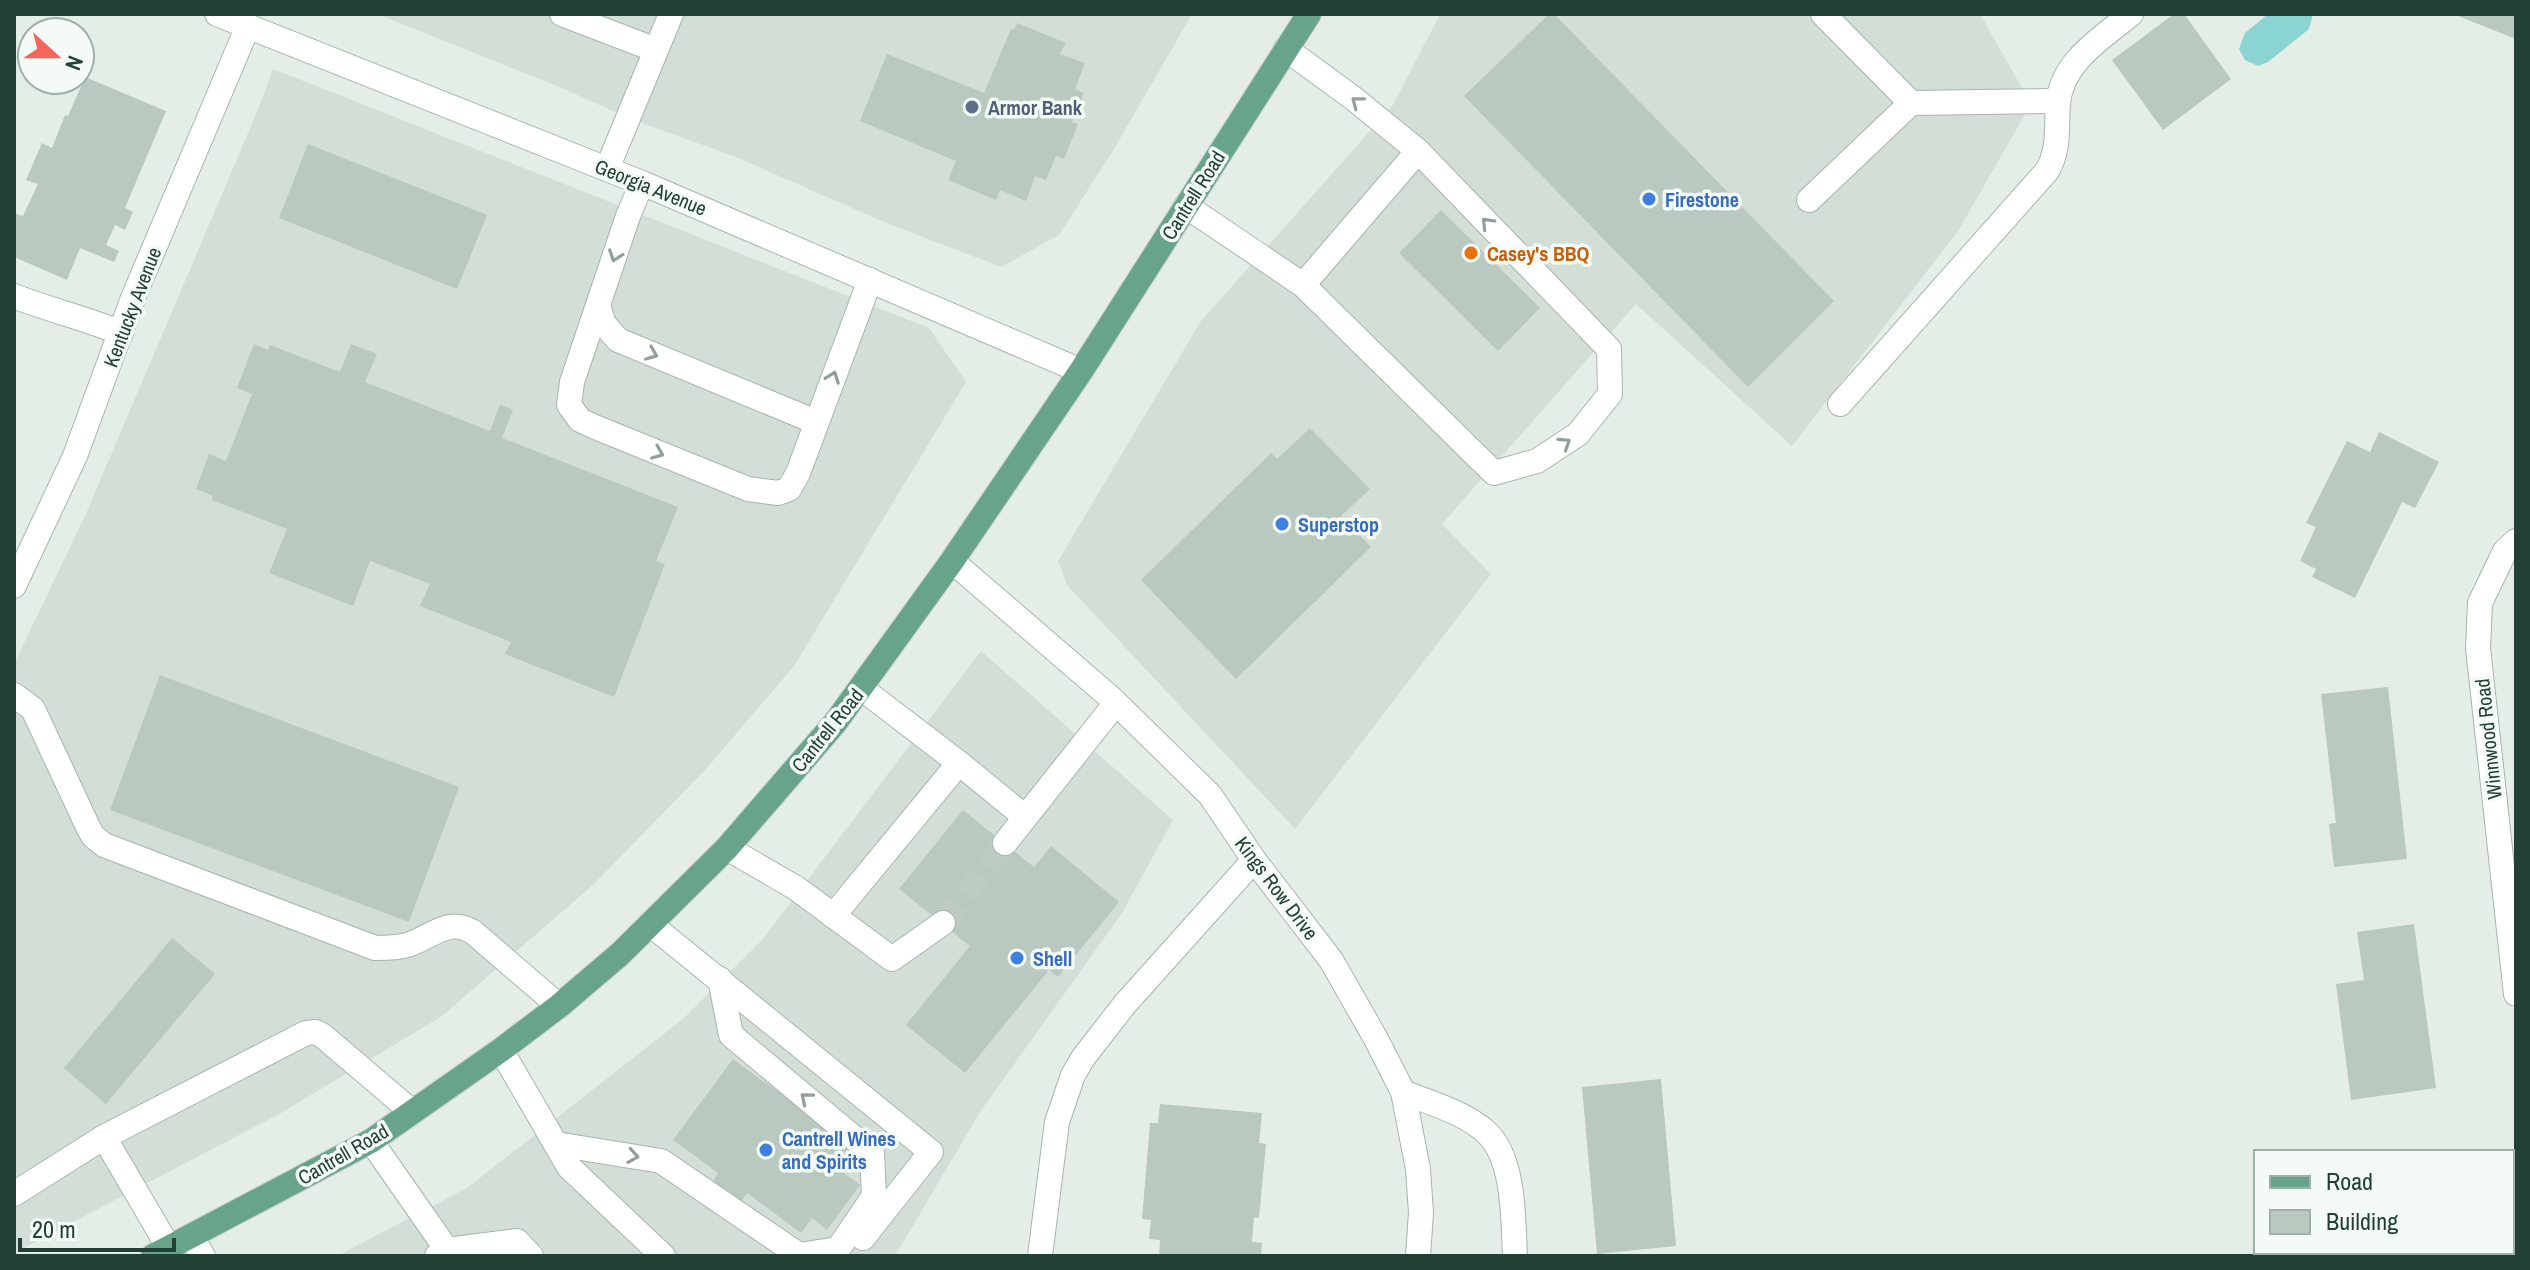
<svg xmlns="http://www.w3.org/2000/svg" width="2530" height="1270" font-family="'Archivo Narrow',sans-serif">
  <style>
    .built { fill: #d2ded6 }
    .water { fill: #8ad4d2 }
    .building { fill: #b9c9c0 }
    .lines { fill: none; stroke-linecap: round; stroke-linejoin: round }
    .minor-tunnel { stroke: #bdcbc3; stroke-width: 24; stroke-dasharray: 24 12; stroke-linecap: butt }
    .minor-casing { stroke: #a6b6ad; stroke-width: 26 }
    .major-casing { stroke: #c1cac6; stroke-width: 26 }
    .minor { stroke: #fff; stroke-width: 24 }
    .major { stroke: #67a48a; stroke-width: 24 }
    .oneway { stroke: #90a099 }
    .service-dot { fill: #5c6f8a; stroke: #f4faf6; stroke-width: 3 }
    .shop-dot { fill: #3f7fe0; stroke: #f4faf6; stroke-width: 3 }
    .food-dot { fill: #e8710a; stroke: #f4faf6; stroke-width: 3 }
    .labels { text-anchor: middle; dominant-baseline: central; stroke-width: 7; stroke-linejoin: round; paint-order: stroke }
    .service-label { font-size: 20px; font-weight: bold; fill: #4e5e75; stroke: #f4faf6; text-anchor: start }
    .street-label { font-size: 20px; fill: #224033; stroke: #f4faf6 }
    .shop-label { font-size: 20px; font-weight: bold; fill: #366cbe; stroke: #f4faf6; text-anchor: start }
    .food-label { font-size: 20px; font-weight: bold; fill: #c56008; stroke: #f4faf6; text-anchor: start }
  </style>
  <rect width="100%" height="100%" fill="#e4eee7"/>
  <g class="built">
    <path d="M 377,14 L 1192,14 L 1114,149 L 1059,235 L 1001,267 L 884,222 L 736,157 L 628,118 L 562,88 Z"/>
    <path d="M 1440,14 L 1980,14 L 2031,104 L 1958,231 L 1792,446 L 1636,304 L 1442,524 L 1491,574 L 1295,829 L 1067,585 L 1058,561 L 1201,321 L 1393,105 Z"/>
    <path d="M 273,69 L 929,328 L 966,382 L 794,666 L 706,769 L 594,884 L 442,1016 L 281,1113 L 14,1253 L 14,664 L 85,516 L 257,112 Z"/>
    <path d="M 981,651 L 1173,820 L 1122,913 L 980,1112 L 895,1256 L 337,1256 L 467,1188 L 683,1019 L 763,939 Z"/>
  </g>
  <path class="water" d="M 2268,14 L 2313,14 L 2309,29 L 2268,62 L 2258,66 L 2245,60 L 2239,49 L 2245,33 Z"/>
  <g class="building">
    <path d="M 1549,14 L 1554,14 L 1834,301 L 1748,387 L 1464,96 Z"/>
    <path d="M 2174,14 L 2184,14 L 2231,79 L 2163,130 L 2112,60 Z"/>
    <path d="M 2453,14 L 2516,14 L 2516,39 Z"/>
    <path d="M 1017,23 L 1066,43 L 1060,54 L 1085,63 L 1075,89 L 1084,93 L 1072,122 L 1078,124 L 1064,159 L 1056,156 L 1046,180 L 1035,176 L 1026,201 L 1000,190 L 996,200 L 948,180 L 956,161 L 860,121 L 887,54 L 984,93 L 1011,29 L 1014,30 Z"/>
    <path d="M 85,77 L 166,111 L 125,208 L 133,212 L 125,230 L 115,225 L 106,245 L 119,251 L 114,262 L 80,248 L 67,280 L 14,257 L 14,213 L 23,216 L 38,184 L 26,180 L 42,143 L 52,148 L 65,115 L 68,116 Z"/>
    <path d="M 308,144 L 487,215 L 457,289 L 279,218 Z"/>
    <path d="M 1441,210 L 1540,308 L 1498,351 L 1399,253 Z"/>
    <path d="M 254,344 L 268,350 L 270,345 L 340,372 L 351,344 L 377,354 L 365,382 L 490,431 L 500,405 L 513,410 L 502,438 L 678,507 L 656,561 L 665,564 L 614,697 L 505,654 L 511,642 L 420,606 L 430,584 L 370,561 L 353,606 L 269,573 L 287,529 L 212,500 L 213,496 L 196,489 L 209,454 L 226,461 L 252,394 L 237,388 Z"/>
    <path d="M 1310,428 L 1370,489 L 1341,516 L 1371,547 L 1236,679 L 1141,580 L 1271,453 L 1277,459 Z"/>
    <path d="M 2379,432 L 2439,462 L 2415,508 L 2402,502 L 2355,598 L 2312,577 L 2316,569 L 2300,561 L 2316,527 L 2306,523 L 2347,441 L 2370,452 Z"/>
    <path d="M 160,675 L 459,787 L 409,922 L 110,810 Z"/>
    <path d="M 2388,687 L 2407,859 L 2334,867 L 2329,824 L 2336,823 L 2321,694 Z"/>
    <path d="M 963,810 L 1034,867 L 1051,846 L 1119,902 L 1058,977 L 1049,970 L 965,1073 L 906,1025 L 970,946 L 899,889 Z"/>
    <path d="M 2414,924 L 2436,1088 L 2351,1100 L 2336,984 L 2364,980 L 2357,932 Z"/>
    <path d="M 172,938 L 215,974 L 106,1104 L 64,1068 Z"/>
    <path d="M 733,1059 L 852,1146 L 852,1163 L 845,1174 L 860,1185 L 827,1230 L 812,1218 L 801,1233 L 747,1193 L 740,1203 L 712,1183 L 718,1173 L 673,1140 Z"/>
    <path d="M 1661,1079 L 1676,1246 L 1597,1254 L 1582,1087 Z"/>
    <path d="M 1160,1104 L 1262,1113 L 1259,1143 L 1266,1144 L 1259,1218 L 1254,1217 L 1252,1242 L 1262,1243 L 1261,1256 L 1159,1256 L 1160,1240 L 1149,1239 L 1151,1220 L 1142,1219 L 1150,1123 L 1158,1123 Z"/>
    <path d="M 2512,1222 L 2516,1225 L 2516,1256 L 2467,1256 L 2463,1252 L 2512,1252 Z"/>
  </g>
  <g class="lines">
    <path class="minor-tunnel" d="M 943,923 L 1005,843"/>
    <defs>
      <g id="minor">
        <path d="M 217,14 L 642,183 L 1081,371"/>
        <path d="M 562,14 L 656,50"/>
        <path d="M 1911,103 L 2058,101"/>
        <path d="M 607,169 L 671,14"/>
        <path d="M 642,183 L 628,216 L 572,382 L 569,405 L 580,420 L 595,427 L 748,489 L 778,493 L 789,489 L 798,473 L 870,280"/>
        <path d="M 1809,200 L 1911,103 L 1823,14"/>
        <path d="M 1186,206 L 1303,285 L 1494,473 L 1537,461 L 1578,434 L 1610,394 L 1609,349 L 1418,151 L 1353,98 L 1286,49"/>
        <path d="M 1303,285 L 1418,151"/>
        <path d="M 14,296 C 49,310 85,318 121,333"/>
        <path d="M 598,305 L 604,324 L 618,340 L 816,422"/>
        <path d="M 1840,404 L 2047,171 C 2060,149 2056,128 2058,104 C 2061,62 2102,38 2131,14"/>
        <path d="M 2516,541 L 2505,551 L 2480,603 L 2478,648 L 2516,994"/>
        <path d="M 952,561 L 1111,698 L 1210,795 L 1254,860 L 1331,960 L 1376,1039 L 1403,1092 L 1418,1169 L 1421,1213 L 1418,1256"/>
        <path d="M 14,586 L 75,456 L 133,298 L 248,26"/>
        <path d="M 861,688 L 959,763 L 1025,817"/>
        <path d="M 14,695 L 33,709 L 88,827 L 93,836 L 104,845 L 375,948 C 386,948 397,948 407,945 C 433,937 447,917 473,932 L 559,1006"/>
        <path d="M 1005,843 L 1116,703"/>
        <path d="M 727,848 L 796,888 L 892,959 L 943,923"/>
        <path d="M 833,916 L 959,763"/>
        <path d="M 650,924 L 931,1152 L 863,1238"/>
        <path d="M 501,1050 L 569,1167 L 663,1256"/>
        <path d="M 1403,1092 C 1430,1103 1464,1112 1486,1132 C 1515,1158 1513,1220 1515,1256"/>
        <path d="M 104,1137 L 169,1248"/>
        <path d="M 371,1141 L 447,1250 L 437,1256"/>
        <path d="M 556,1144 L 661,1161 L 799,1255 L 838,1249 L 874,1196 L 872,1153 L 731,1035 L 720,979"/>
        <path d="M 14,1194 L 104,1137 L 306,1033 L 316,1032 L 323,1036 L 411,1111"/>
        <path d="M 191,1236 L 203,1256"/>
        <path d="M 447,1250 L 517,1241 L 531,1256"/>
        <path d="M 1040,1256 L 1057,1122 L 1073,1075 L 1083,1058 L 1125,1004 L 1254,860"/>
      </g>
      <path id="major" d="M 153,1256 L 371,1141 L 501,1050 L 559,1006 L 620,954 L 727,848 L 835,723 L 952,561 L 1081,371 L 1309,14"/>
    </defs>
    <use href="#minor" class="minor-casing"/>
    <use href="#major" class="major-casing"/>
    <use href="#minor" class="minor"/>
    <use href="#major" class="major"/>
  </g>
  <defs><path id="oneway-chevron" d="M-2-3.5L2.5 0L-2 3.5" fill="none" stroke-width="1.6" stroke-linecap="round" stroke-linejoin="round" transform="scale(2)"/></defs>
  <g class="oneway">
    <use href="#oneway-chevron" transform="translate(1357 102) rotate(-142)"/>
    <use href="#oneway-chevron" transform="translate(1487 223) rotate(-134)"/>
    <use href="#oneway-chevron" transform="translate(615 256) rotate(109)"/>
    <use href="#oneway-chevron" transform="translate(652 354) rotate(22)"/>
    <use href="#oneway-chevron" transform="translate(833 377) rotate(-70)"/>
    <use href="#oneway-chevron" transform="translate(1565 443) rotate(-33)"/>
    <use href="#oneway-chevron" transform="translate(658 453) rotate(22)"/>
    <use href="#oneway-chevron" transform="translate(806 1098) rotate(-140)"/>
    <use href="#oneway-chevron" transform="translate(633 1156) rotate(9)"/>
  </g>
  <circle class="service-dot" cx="972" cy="107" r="8"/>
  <g class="shop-dot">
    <circle cx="1649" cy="199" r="8"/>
    <circle cx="1282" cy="524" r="8"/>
    <circle cx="1017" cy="958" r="8"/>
    <circle cx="766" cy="1150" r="8"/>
  </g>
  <circle class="food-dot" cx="1471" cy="253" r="8"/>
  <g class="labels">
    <g class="service-label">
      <text x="988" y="107">Armor Bank</text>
    </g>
    <g class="street-label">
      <text transform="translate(651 187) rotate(22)">Georgia Avenue</text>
      <text transform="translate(1193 195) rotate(-58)">Cantrell Road</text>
      <text transform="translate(132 307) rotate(-69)">Kentucky Avenue</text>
      <text transform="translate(827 730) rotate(-51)">Cantrell Road</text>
      <text transform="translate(2488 739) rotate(-96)">Winnwood Road</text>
      <text transform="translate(1277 888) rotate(53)">Kings Row Drive</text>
      <text transform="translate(343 1154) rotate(-30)">Cantrell Road</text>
    </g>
    <g class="shop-label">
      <text x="1665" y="199">Firestone</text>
      <text x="1298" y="524">Superstop</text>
      <text x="1033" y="958">Shell</text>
      <text x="782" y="1138">Cantrell Wines<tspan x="782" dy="23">and Spirits</tspan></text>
    </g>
    <g class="food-label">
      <text x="1487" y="253">Casey's BBQ</text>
    </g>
  </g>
  <rect width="2530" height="1270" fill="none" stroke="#224033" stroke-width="32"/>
  <rect x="2254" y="1150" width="260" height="104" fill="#f4faf6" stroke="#a0b0a8" stroke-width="2"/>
  <rect x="2270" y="1176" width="40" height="12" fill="#67a48a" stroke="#a0b0a8" stroke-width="2"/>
  <text x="2326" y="1190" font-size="24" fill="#224033">Road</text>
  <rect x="2270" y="1210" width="40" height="24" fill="#b9c9c0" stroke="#a0b0a8" stroke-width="2"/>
  <text x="2326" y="1230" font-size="24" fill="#224033">Building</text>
  <g transform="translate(56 56) rotate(111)"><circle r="38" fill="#f4faf6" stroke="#a0b0a8" stroke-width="2"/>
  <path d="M0-6L14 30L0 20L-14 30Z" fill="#f6655a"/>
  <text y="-12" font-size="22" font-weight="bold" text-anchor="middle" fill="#224033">N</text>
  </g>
  <path d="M20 1238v12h154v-12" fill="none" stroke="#224033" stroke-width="4"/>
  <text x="32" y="1238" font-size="24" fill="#224033" stroke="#f4faf6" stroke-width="6" paint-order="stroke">20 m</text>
</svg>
